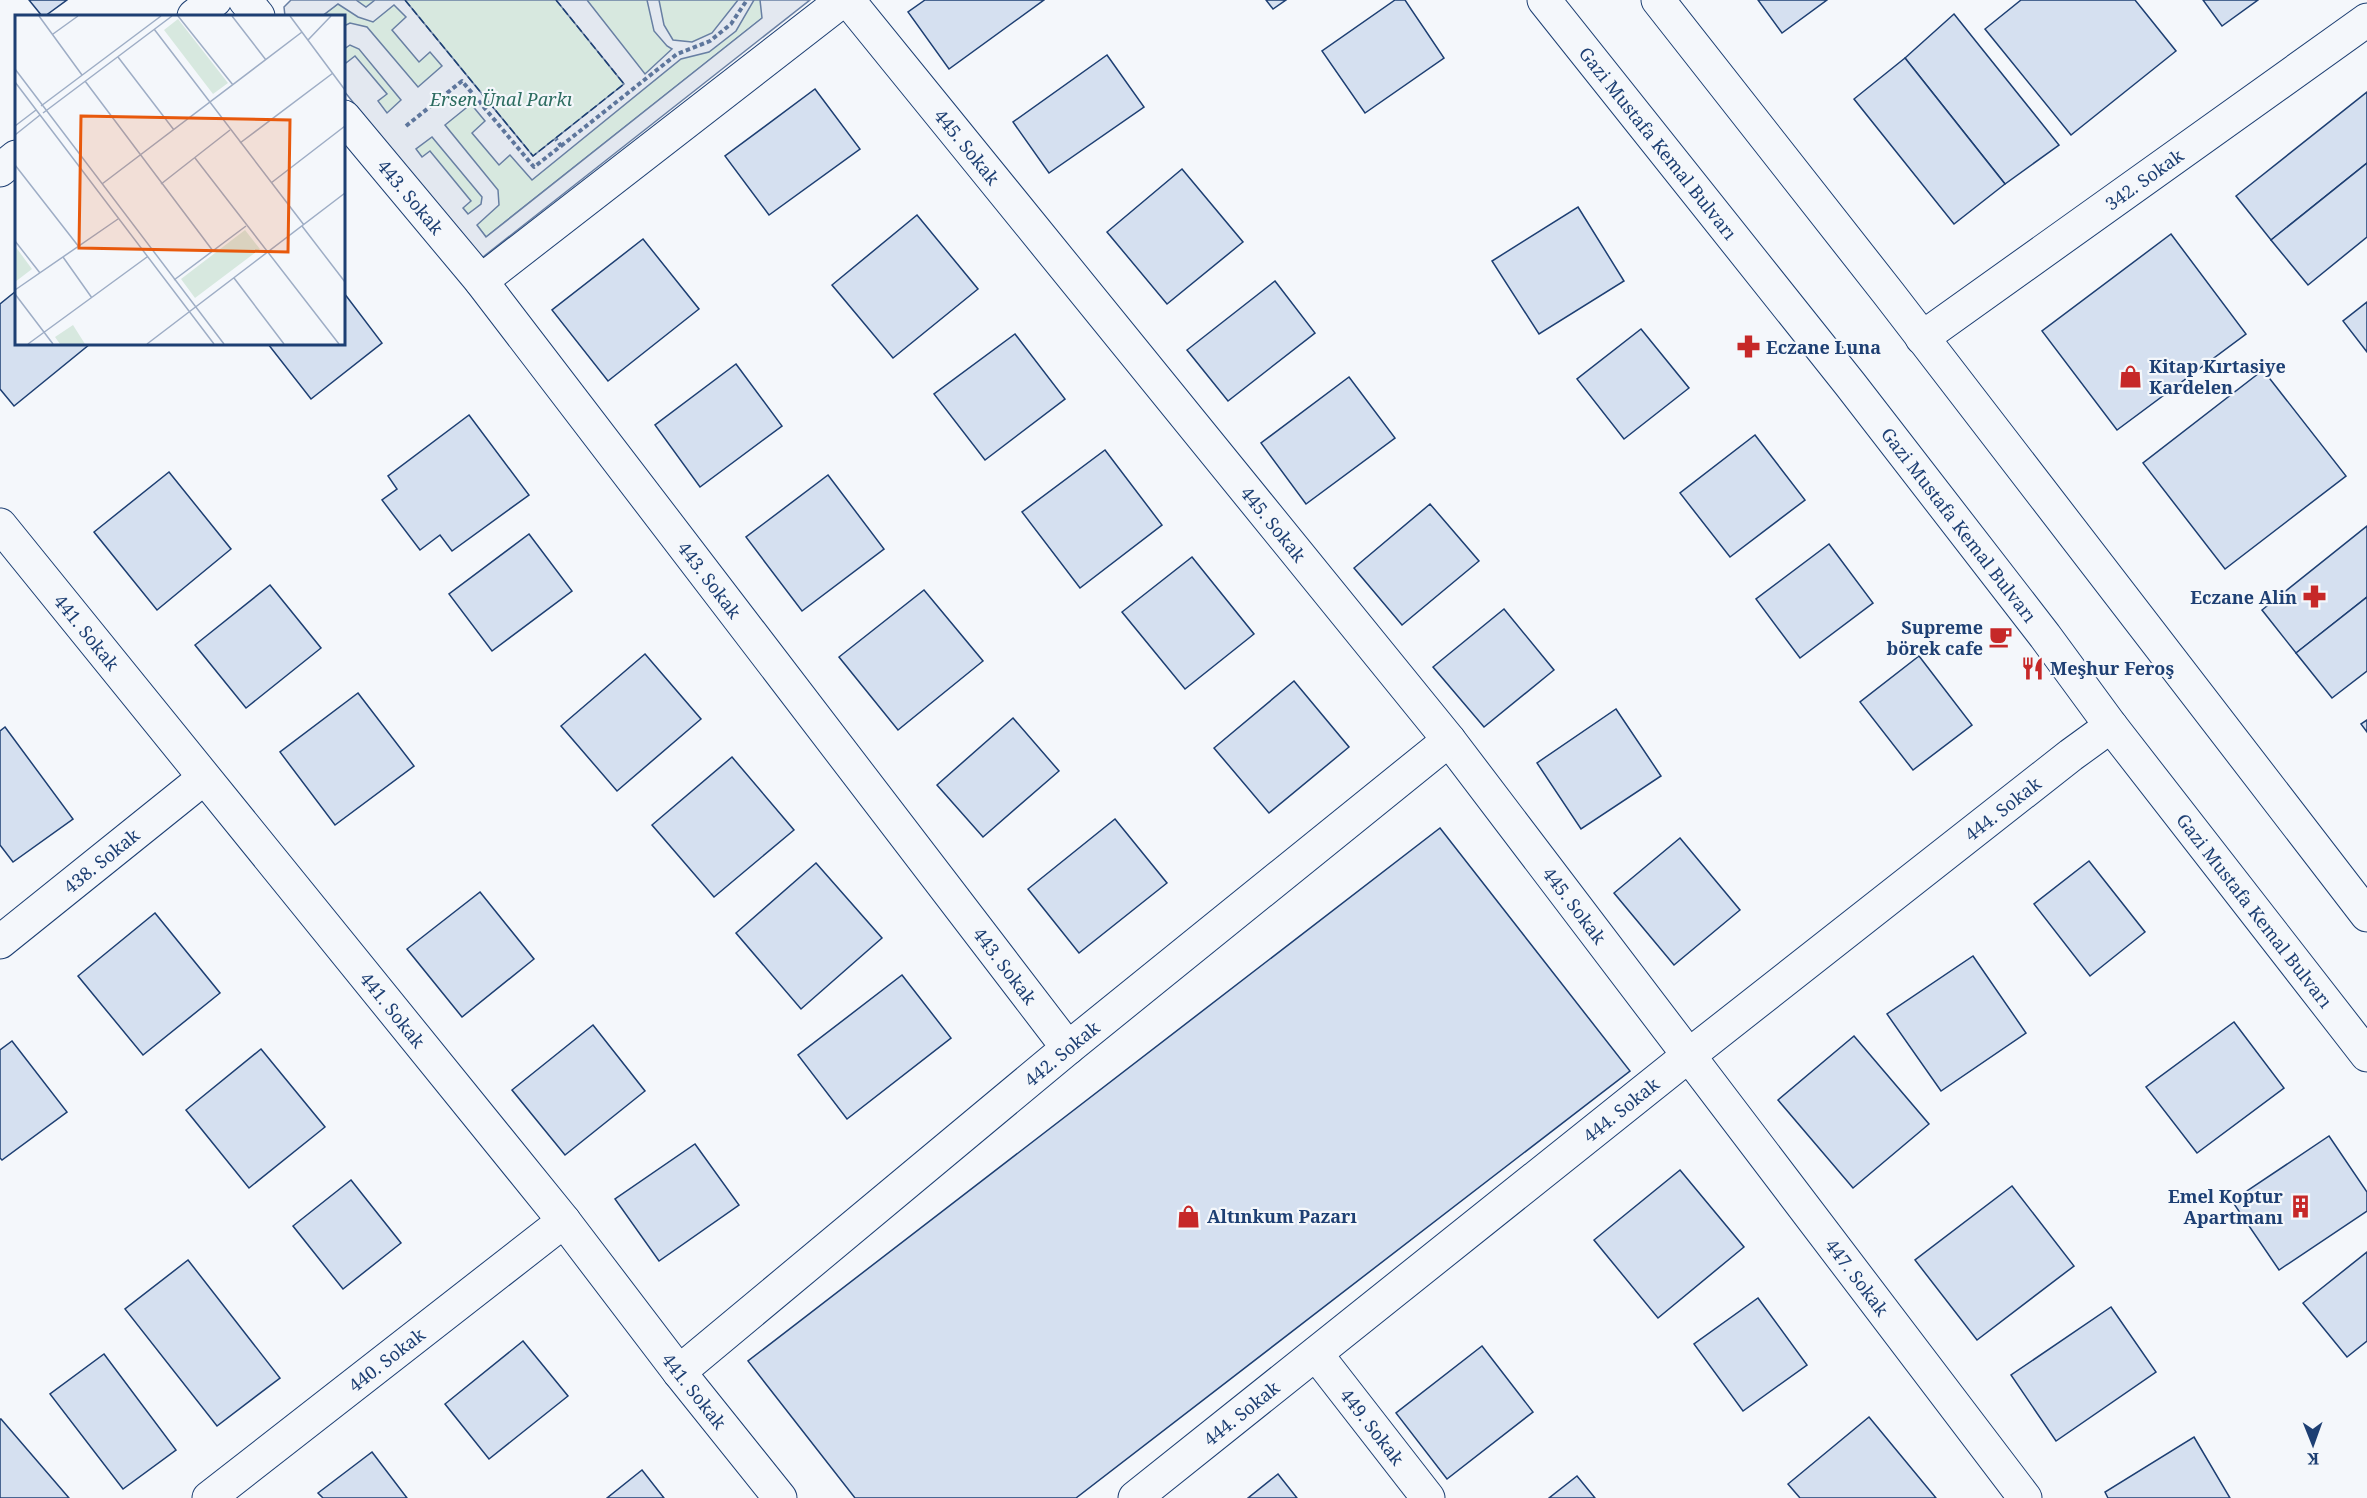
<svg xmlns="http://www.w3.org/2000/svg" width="2367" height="1498" font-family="'Noto Serif',serif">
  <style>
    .green { fill: #d7e8df; stroke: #687fa3; stroke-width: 1.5 }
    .parking { fill: #e3e8f0; stroke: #687fa3; stroke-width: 1.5; fill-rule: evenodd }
    .building { fill: #d5e0f0; stroke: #1d3f73; stroke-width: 1.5 }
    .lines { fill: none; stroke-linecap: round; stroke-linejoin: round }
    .minor-casing { stroke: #1d3f73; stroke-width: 35 }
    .major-casing { stroke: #1d3f73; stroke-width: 35 }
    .path { stroke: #5e769c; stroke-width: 4; stroke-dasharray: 4.5 3; stroke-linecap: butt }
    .minor { stroke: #f4f7fb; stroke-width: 33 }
    .major { stroke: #f4f7fb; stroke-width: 33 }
    .fence { stroke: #1d3f73; stroke-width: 1.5; stroke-dasharray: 8 3; stroke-linecap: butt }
    .labels { text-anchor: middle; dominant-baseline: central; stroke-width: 4.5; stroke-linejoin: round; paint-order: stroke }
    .park-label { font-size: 18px; font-style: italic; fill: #2c6c60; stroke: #f4f7fb }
    .street-label { font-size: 18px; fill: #1d3f73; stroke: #f4f7fb }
    .poi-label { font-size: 18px; font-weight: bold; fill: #1d3f73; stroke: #f4f7fb; text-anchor: start }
    .inset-road { fill: none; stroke: #9eadc5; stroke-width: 1.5 }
    .view { fill: #e8590c; fill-opacity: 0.15; stroke: #e8590c; stroke-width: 3 }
    .inset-edge { fill: none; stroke: #1d3f73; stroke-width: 3 }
  </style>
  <rect width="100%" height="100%" fill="#f4f7fb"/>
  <path class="green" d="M 343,0 L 785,0 L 486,237 L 344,60 L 344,16 L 322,16 Z"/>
  <path class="parking" d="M 291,0 L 356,0 L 366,7 L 375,0 L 405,0 L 533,156 L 624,84 L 556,0 L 587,0 L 645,74 L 672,49 L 667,46 L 654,31 L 647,0 L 659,0 L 664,25 L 673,40 L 692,42 L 712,33 L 738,0 L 754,0 L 736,31 L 709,52 L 681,59 L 532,180 L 510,155 L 499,165 L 472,133 L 485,121 L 471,104 L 445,125 L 498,190 L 499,205 L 477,225 L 486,237 L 762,18 L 760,0 L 810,0 L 483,257 L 475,254 L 344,91 L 344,60 L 346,63 L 355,56 L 387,94 L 378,101 L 387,113 L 401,100 L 359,49 L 350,45 L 344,49 L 344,26 L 350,23 L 367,27 L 418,87 L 442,66 L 430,52 L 419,62 L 392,30 L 406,17 L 394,5 L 373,22 L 358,17 L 338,4 L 322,16 L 285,16 L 284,7 ZM 432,137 L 482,197 L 481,204 L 468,214 L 463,208 L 471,201 L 430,151 L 422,157 L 416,149 Z"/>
  <g class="building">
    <path d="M 29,0 L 67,0 L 45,16 L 42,16 Z"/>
    <path d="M 925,0 L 1044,0 L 949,69 L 908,12 Z"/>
    <path d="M 1266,0 L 1286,0 L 1273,9 Z"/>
    <path d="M 1395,0 L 1405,0 L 1444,58 L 1365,113 L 1322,51 Z"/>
    <path d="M 1758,0 L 1827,0 L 1782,33 Z"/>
    <path d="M 2021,0 L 2135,0 L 2176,51 L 2071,135 L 1985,29 Z"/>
    <path d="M 2203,0 L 2258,0 L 2222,26 Z"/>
    <path d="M 1954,14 L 2059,145 L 2005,184 L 1905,58 Z"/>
    <path d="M 1107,55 L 1144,107 L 1049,173 L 1013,122 Z"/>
    <path d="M 1905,58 L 2005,184 L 1954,224 L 1854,99 Z"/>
    <path d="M 815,89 L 860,149 L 769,215 L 725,156 Z"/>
    <path d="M 2367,92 L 2367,163 L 2271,240 L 2236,196 Z"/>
    <path d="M 2367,163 L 2367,237 L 2308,285 L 2271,240 Z"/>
    <path d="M 1182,169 L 1243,242 L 1167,304 L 1107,232 Z"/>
    <path d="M 1578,207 L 1624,281 L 1539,334 L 1492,261 Z"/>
    <path d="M 917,215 L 978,289 L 893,358 L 832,285 Z"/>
    <path d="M 2171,234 L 2246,334 L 2117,430 L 2042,331 Z"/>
    <path d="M 643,239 L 699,309 L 608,381 L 552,310 Z"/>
    <path d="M 1275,281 L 1315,333 L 1228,401 L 1187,350 Z"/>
    <path d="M 16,291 L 16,344 L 90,344 L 14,406 L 0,389 L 0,304 Z"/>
    <path d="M 344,293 L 382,343 L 311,399 L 268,344 L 344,344 Z"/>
    <path d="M 2367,302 L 2367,352 L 2343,321 Z"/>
    <path d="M 1641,329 L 1689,388 L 1624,439 L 1577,379 Z"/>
    <path d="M 1015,334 L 1065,399 L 985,460 L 934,394 Z"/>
    <path d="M 736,364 L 782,426 L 700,487 L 655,425 Z"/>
    <path d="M 2263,370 L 2346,476 L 2225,569 L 2143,463 Z"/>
    <path d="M 1349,377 L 1395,438 L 1306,504 L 1261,443 Z"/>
    <path d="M 469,415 L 529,495 L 452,551 L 440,535 L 420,550 L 382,500 L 397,489 L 388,476 Z"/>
    <path d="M 1755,435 L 1805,500 L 1730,557 L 1680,493 Z"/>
    <path d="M 1105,450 L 1162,525 L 1080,588 L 1022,512 Z"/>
    <path d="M 169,472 L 231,549 L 157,610 L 94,532 Z"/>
    <path d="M 828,475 L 884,549 L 802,611 L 746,537 Z"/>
    <path d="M 1430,504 L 1479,561 L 1402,625 L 1354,568 Z"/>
    <path d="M 2367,526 L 2367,597 L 2296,653 L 2262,610 Z"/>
    <path d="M 529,534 L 572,591 L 492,651 L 449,594 Z"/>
    <path d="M 1829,544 L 1873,603 L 1800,658 L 1756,599 Z"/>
    <path d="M 1192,557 L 1254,634 L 1185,689 L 1122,612 Z"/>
    <path d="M 270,585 L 321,648 L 246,708 L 195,645 Z"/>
    <path d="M 924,590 L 983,661 L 898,730 L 839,657 Z"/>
    <path d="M 2367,597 L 2367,671 L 2332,698 L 2296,653 Z"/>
    <path d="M 1504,609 L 1554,670 L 1484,727 L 1433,667 Z"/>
    <path d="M 645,654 L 701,719 L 617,791 L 561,726 Z"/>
    <path d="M 1919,656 L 1972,725 L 1913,770 L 1860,702 Z"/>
    <path d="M 1294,681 L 1349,747 L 1269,813 L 1214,748 Z"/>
    <path d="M 358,693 L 414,766 L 335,825 L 280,752 Z"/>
    <path d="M 1616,709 L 1661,776 L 1581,829 L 1537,763 Z"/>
    <path d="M 1013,718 L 1059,771 L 983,837 L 937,785 Z"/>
    <path d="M 2367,720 L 2367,732 L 2361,724 Z"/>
    <path d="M 5,727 L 73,819 L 13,862 L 0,845 L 0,731 Z"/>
    <path d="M 732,757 L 794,830 L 714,897 L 652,825 Z"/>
    <path d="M 1115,819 L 1167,883 L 1079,953 L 1028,889 Z"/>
    <path d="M 1440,828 L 1630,1071 L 1076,1498 L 855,1498 L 748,1361 Z"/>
    <path d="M 1680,838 L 1740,910 L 1674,965 L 1614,893 Z"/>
    <path d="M 2089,861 L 2145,932 L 2090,976 L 2034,904 Z"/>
    <path d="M 816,863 L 882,938 L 801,1009 L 736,933 Z"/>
    <path d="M 480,892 L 534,959 L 462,1017 L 407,949 Z"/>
    <path d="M 155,913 L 220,993 L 143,1055 L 78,976 Z"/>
    <path d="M 1973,956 L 2026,1033 L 1941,1091 L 1887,1014 Z"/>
    <path d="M 902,975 L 951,1038 L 847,1119 L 798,1055 Z"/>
    <path d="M 2234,1022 L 2284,1088 L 2197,1153 L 2146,1087 Z"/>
    <path d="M 593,1025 L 645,1091 L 565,1155 L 512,1090 Z"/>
    <path d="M 1854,1036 L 1929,1124 L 1853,1188 L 1778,1100 Z"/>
    <path d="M 12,1041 L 67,1112 L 2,1160 L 0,1158 L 0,1050 Z"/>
    <path d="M 261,1049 L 325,1127 L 249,1188 L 186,1110 Z"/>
    <path d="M 2329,1136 L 2367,1192 L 2367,1211 L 2279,1270 L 2232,1201 Z"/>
    <path d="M 695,1144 L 739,1205 L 659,1261 L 615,1199 Z"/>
    <path d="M 1680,1170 L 1744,1247 L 1658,1318 L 1594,1240 Z"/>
    <path d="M 351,1180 L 401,1243 L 343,1289 L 293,1226 Z"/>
    <path d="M 2012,1186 L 2074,1266 L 1977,1340 L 1915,1260 Z"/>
    <path d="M 2367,1252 L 2367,1341 L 2347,1357 L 2303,1303 Z"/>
    <path d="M 188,1260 L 280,1378 L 217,1426 L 125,1309 Z"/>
    <path d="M 1758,1298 L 1807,1365 L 1743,1411 L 1694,1344 Z"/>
    <path d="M 2111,1307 L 2156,1372 L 2056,1441 L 2011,1375 Z"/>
    <path d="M 523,1341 L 568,1396 L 489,1459 L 445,1404 Z"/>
    <path d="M 1482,1346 L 1533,1412 L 1447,1479 L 1396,1413 Z"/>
    <path d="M 104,1354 L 176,1450 L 123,1489 L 50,1394 Z"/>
    <path d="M 1869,1417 L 1936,1498 L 1800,1498 L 1788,1484 Z"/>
    <path d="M 0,1419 L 1,1419 L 69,1498 L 0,1498 Z"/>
    <path d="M 2194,1437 L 2230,1498 L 2108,1498 L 2105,1492 Z"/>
    <path d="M 372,1452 L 407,1498 L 323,1498 L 318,1493 Z"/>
    <path d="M 642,1470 L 664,1498 L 607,1498 Z"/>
    <path d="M 1278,1474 L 1297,1498 L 1248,1498 Z"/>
    <path d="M 1577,1476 L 1595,1498 L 1549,1498 Z"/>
  </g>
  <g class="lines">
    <defs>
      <g id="minor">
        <path d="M 245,0 L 258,16"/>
        <path id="s1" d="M 848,0 L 1449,740 L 2025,1498"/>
        <path d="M 194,16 L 215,0"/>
        <path id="s2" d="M 344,117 L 481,281 L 1068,1048"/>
        <path d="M 0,170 L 16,157"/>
        <path d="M 481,281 L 843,0"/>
        <path id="s3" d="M 1922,338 L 2367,20"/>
        <path id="s4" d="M 0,525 L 564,1221 L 679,1372 L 780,1498"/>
        <path id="s5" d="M 0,942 L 204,778"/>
        <path id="s6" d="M 1316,1354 L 1428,1498"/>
        <path id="s7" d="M 679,1372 L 1068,1048 L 1449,740"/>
        <path id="s8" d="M 209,1498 L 564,1221"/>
        <path id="s9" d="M 1135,1498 L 1688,1056 L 2071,755 L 2111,726"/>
      </g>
      <g id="major">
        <path id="s10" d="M 1544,0 L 1850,384 L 2045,636 L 2111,726 L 2367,1055"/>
        <path d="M 1658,0 L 1889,294 L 2367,915"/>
      </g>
    </defs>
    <use href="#minor" class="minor-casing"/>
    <use href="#major" class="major-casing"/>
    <g class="path">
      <path d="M 406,126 L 462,81 L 534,167 L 561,146 L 556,139"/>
      <path d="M 561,146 L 677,54 L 710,41 L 731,24 L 747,0"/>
    </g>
    <use href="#minor" class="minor"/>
    <use href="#major" class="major"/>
    <path class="fence" d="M 405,0 L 533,156 L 624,84 L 556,0"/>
  </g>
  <defs>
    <symbol id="pharmacy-bare" viewBox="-9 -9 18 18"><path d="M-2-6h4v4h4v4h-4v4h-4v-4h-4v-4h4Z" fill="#c62828" stroke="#f4f7fb" stroke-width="2.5" paint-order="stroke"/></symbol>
    <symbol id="shop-bare" viewBox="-9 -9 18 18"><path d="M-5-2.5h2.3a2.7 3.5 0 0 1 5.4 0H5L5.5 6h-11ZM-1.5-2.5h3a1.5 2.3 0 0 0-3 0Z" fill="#c62828" stroke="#f4f7fb" stroke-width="2.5" paint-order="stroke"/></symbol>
    <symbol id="cafe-bare" viewBox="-9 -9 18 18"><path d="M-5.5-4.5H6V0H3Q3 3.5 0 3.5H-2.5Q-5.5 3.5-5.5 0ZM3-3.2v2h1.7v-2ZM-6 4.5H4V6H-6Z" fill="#c62828" stroke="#f4f7fb" stroke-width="2.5" paint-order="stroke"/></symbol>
    <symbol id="restaurant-bare" viewBox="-9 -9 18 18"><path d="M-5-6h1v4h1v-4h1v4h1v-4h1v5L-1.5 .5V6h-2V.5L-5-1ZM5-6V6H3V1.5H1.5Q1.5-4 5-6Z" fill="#c62828" stroke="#f4f7fb" stroke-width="2.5" paint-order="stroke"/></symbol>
    <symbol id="building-bare" viewBox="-9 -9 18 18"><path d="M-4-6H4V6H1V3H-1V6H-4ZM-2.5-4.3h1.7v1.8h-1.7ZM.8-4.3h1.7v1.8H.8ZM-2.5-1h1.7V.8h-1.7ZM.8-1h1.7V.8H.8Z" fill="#c62828" stroke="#f4f7fb" stroke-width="2.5" paint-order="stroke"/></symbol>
  </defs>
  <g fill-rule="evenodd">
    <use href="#pharmacy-bare" x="1732" y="330" width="33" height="33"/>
    <use href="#shop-bare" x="2114" y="360" width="33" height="33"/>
    <use href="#pharmacy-bare" x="2298" y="580" width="33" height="33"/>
    <use href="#cafe-bare" x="1984" y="620" width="33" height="33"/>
    <use href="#restaurant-bare" x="2016" y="652" width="33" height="33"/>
    <use href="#building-bare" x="2284" y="1190" width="33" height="33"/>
    <use href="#shop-bare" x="1172" y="1200" width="33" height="33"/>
  </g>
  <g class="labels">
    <g class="park-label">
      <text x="501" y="99">Ersen Ünal Parkı</text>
    </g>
    <g class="street-label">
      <text stroke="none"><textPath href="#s10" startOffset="183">Gazi Mustafa Kemal Bulvarı</textPath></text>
      <text stroke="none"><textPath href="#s1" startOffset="189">445. Sokak</textPath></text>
      <text stroke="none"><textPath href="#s3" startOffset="273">342. Sokak</textPath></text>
      <text stroke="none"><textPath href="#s2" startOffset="104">443. Sokak</textPath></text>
      <text stroke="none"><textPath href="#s1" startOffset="675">445. Sokak</textPath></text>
      <text stroke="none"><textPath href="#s10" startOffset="669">Gazi Mustafa Kemal Bulvarı</textPath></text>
      <text stroke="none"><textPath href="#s2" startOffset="590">443. Sokak</textPath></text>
      <text stroke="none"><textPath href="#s4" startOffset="138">441. Sokak</textPath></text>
      <text stroke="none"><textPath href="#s9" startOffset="1108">444. Sokak</textPath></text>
      <text stroke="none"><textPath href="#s5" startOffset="130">438. Sokak</textPath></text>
      <text stroke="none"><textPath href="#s1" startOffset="1161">445. Sokak</textPath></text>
      <text stroke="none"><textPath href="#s10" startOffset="1155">Gazi Mustafa Kemal Bulvarı</textPath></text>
      <text stroke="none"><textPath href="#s2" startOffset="1076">443. Sokak</textPath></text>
      <text stroke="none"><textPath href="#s4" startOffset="624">441. Sokak</textPath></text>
      <text stroke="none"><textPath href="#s7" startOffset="498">442. Sokak</textPath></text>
      <text stroke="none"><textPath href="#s9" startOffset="622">444. Sokak</textPath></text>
      <text stroke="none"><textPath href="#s1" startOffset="1628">447. Sokak</textPath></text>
      <text stroke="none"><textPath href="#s8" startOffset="225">440. Sokak</textPath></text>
      <text stroke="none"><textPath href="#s4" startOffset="1110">441. Sokak</textPath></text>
      <text stroke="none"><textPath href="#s9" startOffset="136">444. Sokak</textPath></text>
      <text stroke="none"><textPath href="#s6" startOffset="92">449. Sokak</textPath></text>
    </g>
    <g class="poi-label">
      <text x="1766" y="347">Eczane Luna</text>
      <text x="2149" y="366">Kitap Kırtasiye<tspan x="2149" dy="21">Kardelen</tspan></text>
      <text x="2297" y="597" text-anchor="end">Eczane Alin</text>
      <text x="1983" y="627" text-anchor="end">Supreme<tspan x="1983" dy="21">börek cafe</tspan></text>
      <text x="2050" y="668">Meşhur Feroş</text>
      <text x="2283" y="1196" text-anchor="end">Emel Koptur<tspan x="2283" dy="21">Apartmanı</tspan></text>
      <text x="1207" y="1216">Altınkum Pazarı</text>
    </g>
  </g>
  <g transform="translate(15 15)">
    <rect width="330" height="330" fill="#f4f7fb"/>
    <path d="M 163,4 L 213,68 L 198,79 L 149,15 ZM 230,215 L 245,234 L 180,283 L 166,264 ZM 0,231 L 17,254 L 0,267 ZM 58,310 L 70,329 L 45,329 L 40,322 Z" fill="#d7e8df"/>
    <path class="inset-road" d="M 24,1 L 67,60M 163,1 L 218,70M 217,1 L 251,45M 275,1 L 330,75M 139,14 L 289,210M 38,19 L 63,1M 293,25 L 316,1M 103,42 L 159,115M 0,54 L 209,329M 70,66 L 198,236M 0,67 L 199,329M 26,91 L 146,1M 28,98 L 157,1M 0,111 L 21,95M 0,120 L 25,100M 225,128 L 318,58M 180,143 L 324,329M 0,150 L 64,232M 256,168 L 330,111M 87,169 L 287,17M 146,169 L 215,115M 287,211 L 330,267M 0,226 L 25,258M 48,242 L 77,283M 219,263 L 269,329M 159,265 L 231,211M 0,275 L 103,204M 0,279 L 38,329M 13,329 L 132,242M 132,329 L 330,178"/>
    <path class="view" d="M 66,101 L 275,105 L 273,237 L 64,233 Z"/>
    <rect width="330" height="330" class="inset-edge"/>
  </g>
  <g transform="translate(2313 1444) rotate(179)" stroke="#f4f7fb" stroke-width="4.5" paint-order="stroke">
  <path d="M0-4.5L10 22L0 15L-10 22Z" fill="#1d3f73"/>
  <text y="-9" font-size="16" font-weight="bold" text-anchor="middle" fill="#1d3f73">K</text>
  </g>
</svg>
